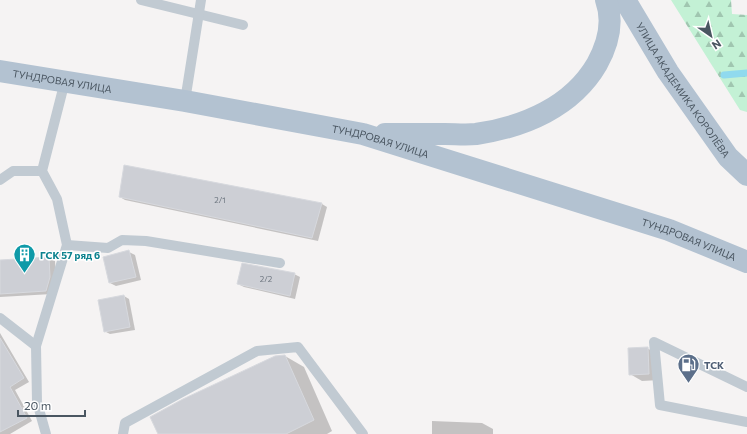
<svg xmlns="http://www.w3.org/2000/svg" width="747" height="434" font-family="Commissioner,sans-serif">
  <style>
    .forest { fill: url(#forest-firs) }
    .shadow { fill: #0003 }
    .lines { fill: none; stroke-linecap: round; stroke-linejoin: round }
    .stream { stroke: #90daee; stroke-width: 7 }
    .building { fill: #cdcfd5; stroke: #d7d9de }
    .service { stroke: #c1cad2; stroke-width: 10 }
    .primary { stroke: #b3c2d1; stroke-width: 22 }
    .labels { text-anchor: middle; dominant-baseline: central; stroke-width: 3; stroke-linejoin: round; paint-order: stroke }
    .number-label { font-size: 8px; fill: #6b747e }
    .street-label { font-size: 10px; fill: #4a5661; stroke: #fff }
    .culture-label { font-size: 10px; font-weight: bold; fill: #0d838f; stroke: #fff; text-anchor: start }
    .service-label { font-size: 10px; font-weight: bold; fill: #4e5e75; stroke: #fff; text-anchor: start }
  </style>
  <defs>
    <pattern id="forest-firs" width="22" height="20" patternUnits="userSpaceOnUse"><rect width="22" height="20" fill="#c3f1d5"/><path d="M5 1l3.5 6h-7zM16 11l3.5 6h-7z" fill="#a0c6b0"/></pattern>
  </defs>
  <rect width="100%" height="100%" fill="#f5f3f3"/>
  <path class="forest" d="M 671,0 L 731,0 L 732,14 L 747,15 L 747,112 L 740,110 Z"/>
  <g class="shadow">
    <path d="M 120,197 L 322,204 L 327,207 L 318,241 L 125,200 Z"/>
    <path d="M 129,252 L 135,255 L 141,280 L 116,286 L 110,283 L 104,258 Z"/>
    <path d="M 49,258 L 55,261 L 56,281 L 52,294 L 0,297 L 0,261 Z"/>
    <path d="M 294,274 L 300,277 L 295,299 L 244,287 L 238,284 Z"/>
    <path d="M 124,296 L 129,299 L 135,330 L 110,334 L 104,331 Z"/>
    <path d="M 0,333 L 29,382 L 15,390 L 32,421 L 10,434 L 0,434 Z"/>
    <path d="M 647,348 L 659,355 L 660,380 L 642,381 L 630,374 Z"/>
    <path d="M 285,356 L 304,367 L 332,431 L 327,434 L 159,434 Z"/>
    <path d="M 432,421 L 482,423 L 493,429 L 493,434 L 432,434 Z"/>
  </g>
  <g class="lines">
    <path class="stream" d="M 724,75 L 747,73"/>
  </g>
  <g class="building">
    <path d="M 124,165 L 322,203 L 312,238 L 119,197 Z"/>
    <path d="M 129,250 L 136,277 L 109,283 L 103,257 Z"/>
    <path d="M 49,257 L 50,277 L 46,291 L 0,294 L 0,260 Z"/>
    <path d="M 242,263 L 295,273 L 290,296 L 237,284 Z"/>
    <path d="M 124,295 L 130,327 L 104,332 L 98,300 Z"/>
    <path d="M 0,338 L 24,378 L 10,387 L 27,418 L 0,432 Z"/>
    <path d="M 648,347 L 649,374 L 629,375 L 628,348 Z"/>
    <path d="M 285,355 L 314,420 L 286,434 L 158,434 L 150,417 L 183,399 L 275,356 Z"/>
  </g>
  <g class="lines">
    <g class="service">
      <path d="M 141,0 L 243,25"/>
      <path d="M 185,101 L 201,0"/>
      <path d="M 0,180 L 13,171 L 42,171"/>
      <path d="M 67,245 L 108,248 L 122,240 L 146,241 L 280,263"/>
      <path d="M 0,318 L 36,346"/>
      <path d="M 747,387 L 654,342 L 660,405 L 747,422"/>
      <path d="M 46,434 L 37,402 L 36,346 L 67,245 L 57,199 L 42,171 L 65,81"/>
      <path d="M 123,434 L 125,423 L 257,351 L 298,347 L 363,434"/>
    </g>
    <g class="primary">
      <path id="s1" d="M 625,0 L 668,72 L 728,157 L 747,175"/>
      <path id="s2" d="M 0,71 L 185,101 L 363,134 L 669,230 L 747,262"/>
      <path d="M 385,134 C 405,134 425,134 445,134 C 455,134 466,135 476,134 C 524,127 572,107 597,64 C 608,44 614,22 606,0"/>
    </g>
  </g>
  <defs>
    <symbol id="building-pin" viewBox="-11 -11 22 30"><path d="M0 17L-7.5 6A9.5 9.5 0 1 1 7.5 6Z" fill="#0f9aa8" stroke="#fff"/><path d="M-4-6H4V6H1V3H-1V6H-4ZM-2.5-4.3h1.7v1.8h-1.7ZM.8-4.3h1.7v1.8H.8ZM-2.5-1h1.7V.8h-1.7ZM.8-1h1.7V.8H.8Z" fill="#fff"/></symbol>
    <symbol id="fuel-pin" viewBox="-11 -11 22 30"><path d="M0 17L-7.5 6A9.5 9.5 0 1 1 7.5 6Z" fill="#5c6f8a" stroke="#fff"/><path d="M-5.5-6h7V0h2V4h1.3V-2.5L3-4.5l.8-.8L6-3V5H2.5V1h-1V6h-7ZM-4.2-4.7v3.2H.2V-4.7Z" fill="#fff"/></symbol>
  </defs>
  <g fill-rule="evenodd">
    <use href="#building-pin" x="12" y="242" width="25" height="34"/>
    <use href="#fuel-pin" x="676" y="352" width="25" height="34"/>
  </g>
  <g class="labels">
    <g class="number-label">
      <text x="220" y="200">2/1</text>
      <text x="266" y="279">2/2</text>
    </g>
    <g class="street-label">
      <text stroke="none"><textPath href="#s2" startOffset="63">ТУНДРОВАЯ УЛИЦА</textPath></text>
      <text stroke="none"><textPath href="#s1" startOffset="107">УЛИЦА АКАДЕМИКА КОРОЛЁВА</textPath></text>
      <text stroke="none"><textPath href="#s2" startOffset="387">ТУНДРОВАЯ УЛИЦА</textPath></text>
      <text stroke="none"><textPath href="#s2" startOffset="711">ТУНДРОВАЯ УЛИЦА</textPath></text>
    </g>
    <g class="culture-label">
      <text x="40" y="255">ГСК 57 ряд 6</text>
    </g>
    <g class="service-label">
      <text x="704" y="365">ТСК</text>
    </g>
  </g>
  <g transform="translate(711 36) rotate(146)" stroke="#ffffff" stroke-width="3" paint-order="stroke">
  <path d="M0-3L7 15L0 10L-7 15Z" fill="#4a5661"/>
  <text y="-6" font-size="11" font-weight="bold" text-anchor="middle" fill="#4a5661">N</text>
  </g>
  <path d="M18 410v6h67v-6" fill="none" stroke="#4a5661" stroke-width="2"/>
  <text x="24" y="410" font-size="12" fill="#4a5661" stroke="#ffffff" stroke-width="3" paint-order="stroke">20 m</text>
</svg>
